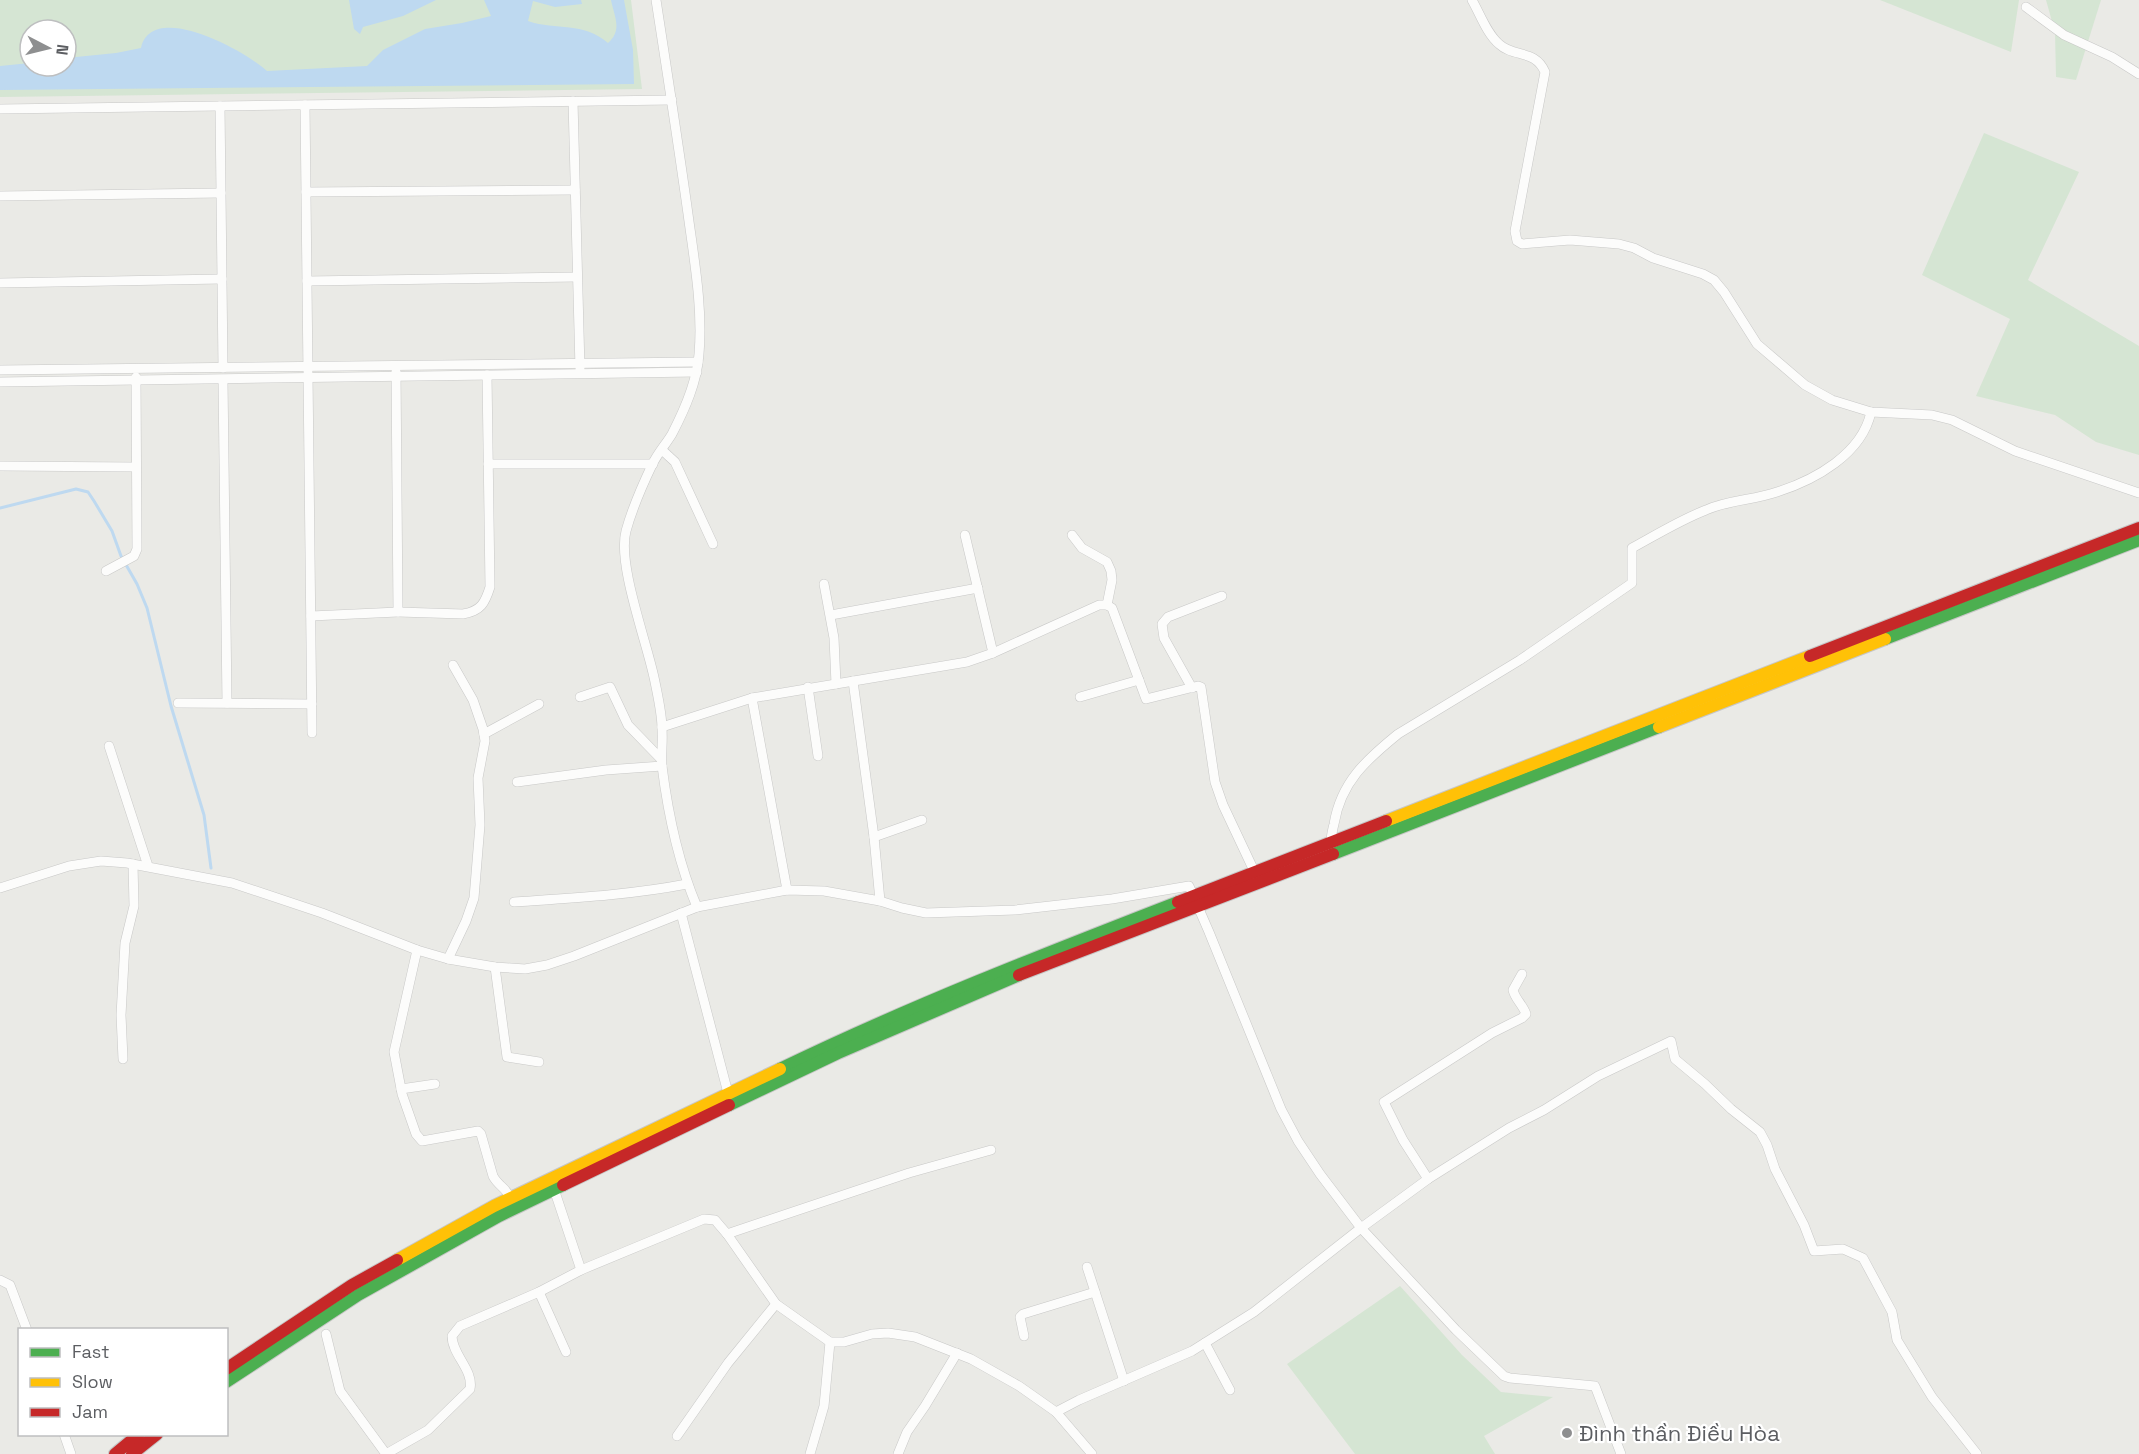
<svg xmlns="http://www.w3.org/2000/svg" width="2139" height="1454" font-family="'Space Grotesk',sans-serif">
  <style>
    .green { fill: #d5e5d3; fill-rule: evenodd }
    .water { fill: #bed9f0 }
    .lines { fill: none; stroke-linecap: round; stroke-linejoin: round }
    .stream { stroke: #bed9f0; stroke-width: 3 }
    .street-casing { stroke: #c8c8c7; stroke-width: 10 }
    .fast-casing { stroke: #c6c6c6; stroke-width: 14 }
    .slow-casing { stroke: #c6c6c6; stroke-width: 14 }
    .jam-casing { stroke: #c6c6c6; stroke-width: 14 }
    .street { stroke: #fcfcfb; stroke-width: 9 }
    .fast { stroke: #4caf50; stroke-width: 12 }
    .slow { stroke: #ffc107; stroke-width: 12 }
    .jam { stroke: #c62828; stroke-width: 12 }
    .poi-dot { fill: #8e8f90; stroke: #fff; stroke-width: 2 }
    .labels { text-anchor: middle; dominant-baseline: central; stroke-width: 4.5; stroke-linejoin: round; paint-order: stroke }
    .poi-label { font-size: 22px; fill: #5c5e62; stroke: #fff; text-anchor: start }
  </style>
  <rect width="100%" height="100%" fill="#eaeae6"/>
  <g class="green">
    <path d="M 0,0 L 631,0 L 642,89 L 0,97 ZM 30,30 L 66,30 L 66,66 L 30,66 Z"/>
    <path d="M 1880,0 L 2019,0 L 2011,52 Z"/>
    <path d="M 2046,0 L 2101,0 L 2076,80 L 2056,77 L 2055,32 Z"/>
    <path d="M 1984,133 L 2079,172 L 2028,280 L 2139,346 L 2139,455 L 2096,442 L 2055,415 L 1976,396 L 2010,319 L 1922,275 Z"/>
    <path d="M 1400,1286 L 1462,1355 L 1501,1392 L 1553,1397 L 1484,1436 L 1495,1454 L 1355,1454 L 1287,1364 Z"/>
  </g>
  <g class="water">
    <path d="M 349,0 L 436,0 L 403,16 L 363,27 L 360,34 L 354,29 Z"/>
    <path d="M 484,0 L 581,0 L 582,4 L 555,7 L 533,1 L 528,21 C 557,31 583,21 608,43 C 623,30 614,16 611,0 L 624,0 L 633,50 L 634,84 L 0,90 L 0,66 L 30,63 L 30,66 L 66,66 L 66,58 L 116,53 L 141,48 C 152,0 244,50 267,71 L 367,66 L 383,50 L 425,29 L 462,23 L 491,16 Z"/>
  </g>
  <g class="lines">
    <path class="stream" d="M 0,508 L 76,489 L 88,492 L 94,501 L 112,531 L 121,556 L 137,584 L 147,608 L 171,706 L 204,815 L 211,868"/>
    <defs>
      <g id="street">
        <path d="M 656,0 C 667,71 678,142 688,214 C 694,259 703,308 699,354 C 697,382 685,409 672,434 C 666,444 657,454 652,465 C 642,486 632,509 626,531 C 617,565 648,645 655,682 C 658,697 662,714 662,729 C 663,741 661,754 662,766 C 668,814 678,862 697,907"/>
        <path d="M 1472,0 C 1480,14 1487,34 1499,44 C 1514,58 1535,49 1545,72 L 1515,231 L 1517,241 L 1522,244 L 1570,240 L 1619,244 L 1634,248 L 1653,258 L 1703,274 L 1714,280 L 1724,292 L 1757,344 L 1805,385 L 1832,400 L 1871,412 L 1932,415 L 1952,420 L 2015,451 L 2139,493"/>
        <path d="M 2026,7 L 2064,35 L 2112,57 L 2139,74"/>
        <path d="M 573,101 L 580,369"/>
        <path d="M 305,105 L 312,733"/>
        <path d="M 220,106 L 223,368"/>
        <path d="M 0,109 L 672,100"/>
        <path d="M 306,192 L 575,190"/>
        <path d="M 0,196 L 221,193"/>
        <path d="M 307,281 L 577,277"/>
        <path d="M 0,283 L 222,279"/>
        <path d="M 0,370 L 698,362"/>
        <path d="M 223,380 L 227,703"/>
        <path d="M 0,382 L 697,372"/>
        <path d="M 662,450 L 675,462 L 713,544"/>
        <path d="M 488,464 L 653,464"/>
        <path d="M 0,466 L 136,467"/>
        <path d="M 965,535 L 993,653"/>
        <path d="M 1072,535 L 1082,548 L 1107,562 L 1111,571 L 1112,580 L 1107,605"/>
        <path d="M 106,571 L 134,556 L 137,549 L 136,377"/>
        <path d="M 824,584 L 834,638 L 836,684"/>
        <path d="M 398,612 L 463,614 C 481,611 485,603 490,587 L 487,375"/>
        <path d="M 831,615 L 978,588"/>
        <path d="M 311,616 L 398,612 L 396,371"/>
        <path d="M 853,681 L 874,837 L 880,901"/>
        <path d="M 808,687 L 818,756"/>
        <path d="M 1192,688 L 1164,638 L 1162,624 L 1168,617 L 1222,596"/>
        <path d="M 580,697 L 610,687 L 628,725 L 661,759"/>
        <path d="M 1080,697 L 1139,680"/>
        <path d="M 752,698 L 787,890"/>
        <path d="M 178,703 L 312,704"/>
        <path d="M 662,727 L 752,698 L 967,662 L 993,653 L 1099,605 L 1107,605 L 1112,608 L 1146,699 L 1198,686 L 1201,687 L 1215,782 L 1223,805 L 1256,875"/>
        <path d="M 484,734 L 539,704"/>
        <path d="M 109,746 L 148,866"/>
        <path d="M 517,782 L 606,770 L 662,766"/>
        <path d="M 874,837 L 922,820"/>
        <path d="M 1332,848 C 1330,840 1332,832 1334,824 C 1341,782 1366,760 1398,734 L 1520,660 L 1632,583 L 1632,548 C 1656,535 1680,520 1706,510 C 1728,500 1754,500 1777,492 C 1815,480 1862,454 1871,412"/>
        <path d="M 0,888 L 69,866 L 101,861 L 127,863 L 232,883 L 322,913 L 417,950 L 448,959 L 495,967 L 525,969 L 547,965 L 574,956 L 697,907 L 787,890 L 824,891 L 880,901 L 902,908 L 926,913 L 1015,910 L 1112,899 L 1189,886 L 1209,932 L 1281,1109 L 1298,1141 L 1320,1174 L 1361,1228 L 1456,1330 L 1504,1376 L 1510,1378 L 1595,1386 L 1621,1454"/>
        <path d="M 514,902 C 572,898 630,895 687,884"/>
        <path d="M 681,913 L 728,1093"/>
        <path d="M 417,950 L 394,1052 L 402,1094 L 416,1134 L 422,1141 L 478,1131 L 481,1134 L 493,1176 C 498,1186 507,1188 510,1198"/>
        <path d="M 448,959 L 466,921 L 474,898 L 480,825 L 478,778 L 485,741 L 483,729 L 473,700 L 453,665"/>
        <path d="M 495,967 L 507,1057 L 539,1062"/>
        <path d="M 123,1059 L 121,1015 L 125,943 L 134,906 L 133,864"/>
        <path d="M 401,1089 L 435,1084"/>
        <path d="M 1428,1179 L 1403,1140 L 1384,1102 L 1492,1033 L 1522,1018 L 1526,1014 C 1523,1005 1515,999 1513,990 L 1522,974"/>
        <path d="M 554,1189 L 581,1270"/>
        <path d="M 727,1234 L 909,1173 L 991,1150"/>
        <path d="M 1087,1267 L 1124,1381"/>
        <path d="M 0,1280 L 10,1285 L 27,1330"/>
        <path d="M 539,1292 L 566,1352"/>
        <path d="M 326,1334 L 340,1391 L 386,1454"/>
        <path d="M 1024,1336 L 1020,1317 L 1023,1314 L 1095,1292"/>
        <path d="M 1205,1343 L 1230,1390"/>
        <path d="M 1056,1412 L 1092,1454"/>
        <path d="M 64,1434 L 71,1454"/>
        <path d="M 677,1436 L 728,1363 L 776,1304"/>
        <path d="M 386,1454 L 428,1430 L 470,1389 C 474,1370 452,1355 452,1336 L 460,1326 L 539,1292 L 581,1270 L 704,1219 L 715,1220 L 727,1234 L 776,1304 L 830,1342 L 844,1342 L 872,1334 L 888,1333 L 915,1337 L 971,1359 L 1019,1386 L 1056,1412 L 1079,1400 L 1192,1351 L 1254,1312 L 1361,1228 L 1428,1179 L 1509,1128 L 1544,1110 L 1598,1076 L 1671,1041 L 1675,1059 L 1705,1084 L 1731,1109 L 1760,1132 L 1767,1145 L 1775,1169 L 1804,1225 L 1814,1251 L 1843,1249 L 1863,1258 L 1892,1312 L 1897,1340 L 1932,1397 L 1977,1454"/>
        <path d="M 810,1454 L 824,1406 L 830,1342"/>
        <path d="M 898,1454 L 907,1432 L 925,1406 L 957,1353"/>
      </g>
      <g id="fast">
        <path d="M 1885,639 L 2139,540"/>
        <path d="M 1333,854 L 1659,727"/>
        <path d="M 780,1069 C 910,1006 1044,954 1178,902"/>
        <path d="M 729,1105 L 838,1053 L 1019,975"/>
        <path d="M 226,1382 L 358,1295 L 499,1216 L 563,1185"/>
      </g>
      <g id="slow">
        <path d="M 1659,727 L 1885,639"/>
        <path d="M 1386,821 L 1810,656"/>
        <path d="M 397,1260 L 494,1206 L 780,1069"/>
      </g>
      <g id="jam">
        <path d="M 1810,656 L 2139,528"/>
        <path d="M 1178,902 L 1386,821"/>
        <path d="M 1019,975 L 1333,854"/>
        <path d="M 563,1185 L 729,1105"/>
        <path d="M 226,1369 L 352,1285 L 397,1260"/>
        <path d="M 115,1454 L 139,1434"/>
        <path d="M 132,1454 L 157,1434"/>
      </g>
    </defs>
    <use href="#street" class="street-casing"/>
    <use href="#fast" class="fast-casing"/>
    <use href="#slow" class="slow-casing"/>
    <use href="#jam" class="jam-casing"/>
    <use href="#street" class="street"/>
    <use href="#fast" class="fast"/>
    <use href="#slow" class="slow"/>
    <use href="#jam" class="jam"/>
  </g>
  <circle class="poi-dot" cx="1567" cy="1433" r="6"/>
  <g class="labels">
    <g class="poi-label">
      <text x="1579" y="1433">Đình thần Điều Hòa</text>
    </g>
  </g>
  <rect x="18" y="1328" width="210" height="108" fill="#ffffff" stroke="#bebfc0" stroke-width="1.5"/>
  <rect x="30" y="1348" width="30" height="9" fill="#4caf50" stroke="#bebfc0" stroke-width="1.5"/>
  <text x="72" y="1358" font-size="18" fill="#5c5e62">Fast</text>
  <rect x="30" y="1378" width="30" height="9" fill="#ffc107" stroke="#bebfc0" stroke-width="1.5"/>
  <text x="72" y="1388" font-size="18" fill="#5c5e62">Slow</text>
  <rect x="30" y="1408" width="30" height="9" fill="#c62828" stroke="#bebfc0" stroke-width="1.5"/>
  <text x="72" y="1418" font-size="18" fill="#5c5e62">Jam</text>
  <g transform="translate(48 48) rotate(97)"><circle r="28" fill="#ffffff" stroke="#bebfc0" stroke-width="1.5"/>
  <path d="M0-4.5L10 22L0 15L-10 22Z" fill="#8e8f90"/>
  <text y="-9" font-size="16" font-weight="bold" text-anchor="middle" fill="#5c5e62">N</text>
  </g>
</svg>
